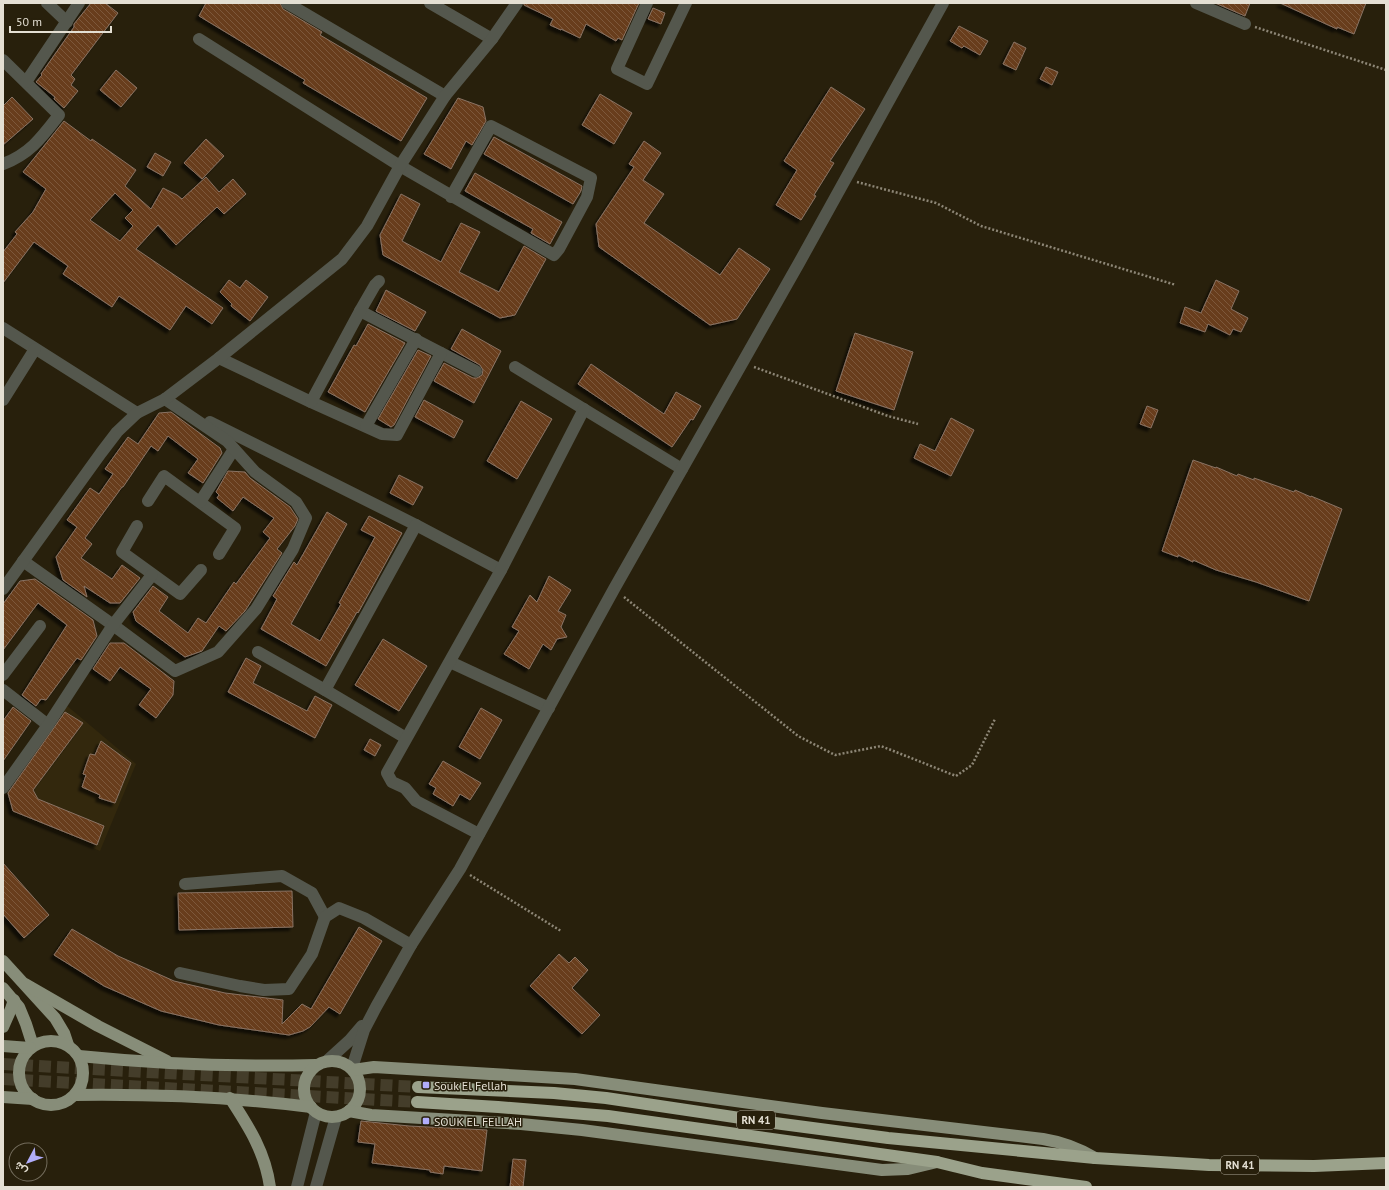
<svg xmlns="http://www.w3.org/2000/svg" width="1389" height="1190" font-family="'PT Sans',Vazirmatn,sans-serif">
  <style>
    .built { fill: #33280d }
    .building { fill: url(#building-back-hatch); stroke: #897364; fill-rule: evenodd; filter: url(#shadow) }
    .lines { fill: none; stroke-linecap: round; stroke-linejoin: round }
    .highway-tunnel { stroke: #443d2a; stroke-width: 12; stroke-dasharray: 12 6; stroke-linecap: butt }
    .path { stroke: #8d8676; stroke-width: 2.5; stroke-dasharray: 2 2; stroke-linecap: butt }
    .minor { stroke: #54574d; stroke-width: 12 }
    .major { stroke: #878d79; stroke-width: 12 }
    .highway { stroke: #9ba28b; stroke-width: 12 }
    .poi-dot { fill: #b1adfa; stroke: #28200c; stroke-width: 1.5 }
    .labels { text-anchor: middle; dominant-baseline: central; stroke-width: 3; stroke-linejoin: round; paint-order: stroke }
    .shield { fill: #28200c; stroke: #aca697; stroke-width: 1 }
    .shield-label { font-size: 11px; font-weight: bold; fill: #e4dfd3 }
    .poi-label { font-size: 12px; fill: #e4dfd3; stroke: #28200c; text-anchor: start }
  </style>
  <defs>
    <pattern id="building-back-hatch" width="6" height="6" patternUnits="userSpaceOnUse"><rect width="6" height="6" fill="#683c1b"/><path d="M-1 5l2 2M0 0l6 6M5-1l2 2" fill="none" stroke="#7d583b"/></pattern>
    <filter id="shadow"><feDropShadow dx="-3.5" dy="3.5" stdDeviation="1" flood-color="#0009"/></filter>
  </defs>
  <rect width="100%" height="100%" fill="#28200c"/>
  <path class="built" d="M 66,705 L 136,764 L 100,851 L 12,814 L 6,792 Z"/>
  <g class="building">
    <path d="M 91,3 L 105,3 L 118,13 L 71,75 L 75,79 L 71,85 L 78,91 L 64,108 L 54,99 L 55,97 L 36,82 L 42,75 L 41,74 L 74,27 L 74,24 Z"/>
    <path d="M 206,3 L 280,3 L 283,9 L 322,32 L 320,35 L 427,98 L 401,141 L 303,83 L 305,80 L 199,16 Z"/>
    <path d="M 524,3 L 639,3 L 622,40 L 618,38 L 616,41 L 586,24 L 580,38 L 561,29 L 561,30 L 550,25 L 553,19 L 524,5 Z"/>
    <path d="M 1215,3 L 1250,3 L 1245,16 Z"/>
    <path d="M 1280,3 L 1366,3 L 1354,34 L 1337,27 L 1337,29 Z"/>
    <path d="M 653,8 L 665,13 L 661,24 L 648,19 Z"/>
    <path d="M 959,26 L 988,41 L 980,55 L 964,46 L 962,48 L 950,41 Z"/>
    <path d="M 1014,42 L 1026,48 L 1016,70 L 1003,64 Z"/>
    <path d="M 1046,67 L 1058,72 L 1052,85 L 1040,79 Z"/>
    <path d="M 116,70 L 137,88 L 121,107 L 100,90 Z"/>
    <path d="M 831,87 L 865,109 L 830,161 L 834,163 L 814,195 L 816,196 L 801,220 L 776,205 L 797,170 L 784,161 Z"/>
    <path d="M 600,94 L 632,113 L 614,144 L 582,125 Z"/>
    <path d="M 12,97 L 33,119 L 3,145 L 3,106 Z"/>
    <path d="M 458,98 L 483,107 L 486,121 L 472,145 L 466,141 L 451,169 L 424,154 Z"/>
    <path d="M 64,121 L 91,141 L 92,139 L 136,170 L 125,186 L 151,209 L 163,188 L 177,195 L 182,199 L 206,177 L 219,192 L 233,179 L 246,194 L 224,214 L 217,207 L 176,245 L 158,225 L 136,249 L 223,308 L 212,324 L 186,306 L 170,330 L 119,296 L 112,307 L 63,274 L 68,266 L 34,242 L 3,283 L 3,252 L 17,234 L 15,232 L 33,212 L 46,189 L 23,172 ZM 115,193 L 133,210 L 125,218 L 133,226 L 120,241 L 90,220 Z"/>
    <path d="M 494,137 L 582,186 L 581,191 L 573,204 L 484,154 Z"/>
    <path d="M 206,139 L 224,156 L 202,179 L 184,163 Z"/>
    <path d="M 644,141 L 661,153 L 643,180 L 664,194 L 644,223 L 720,275 L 739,248 L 770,269 L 737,319 L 710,325 L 599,247 L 596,224 L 634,167 L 629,164 Z"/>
    <path d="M 155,153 L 171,162 L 163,176 L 147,167 Z"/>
    <path d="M 475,173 L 562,222 L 550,244 L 531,233 L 533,229 L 465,191 Z"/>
    <path d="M 401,194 L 420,204 L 402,241 L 441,262 L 461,223 L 480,232 L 459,272 L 499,292 L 524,246 L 546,259 L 515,315 L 500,318 L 383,255 L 380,235 Z"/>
    <path d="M 229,280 L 240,288 L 246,280 L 268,297 L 250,321 L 231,306 L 232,304 L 220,292 Z"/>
    <path d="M 1216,280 L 1239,291 L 1231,309 L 1248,318 L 1241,332 L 1233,329 L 1230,335 L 1208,324 L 1205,332 L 1180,323 L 1185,307 L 1201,313 Z"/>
    <path d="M 386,290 L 426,312 L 415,331 L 376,311 Z"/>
    <path d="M 368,324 L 405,343 L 365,412 L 328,392 L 354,345 L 356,346 Z"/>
    <path d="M 462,329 L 501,351 L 474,403 L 434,381 L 444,363 L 473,378 L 477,378 L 482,375 L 483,370 L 480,365 L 451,349 Z"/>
    <path d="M 855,333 L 913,352 L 894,410 L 836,391 Z"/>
    <path d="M 418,350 L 431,356 L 394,425 L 391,427 L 378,419 Z"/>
    <path d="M 591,364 L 664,414 L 676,392 L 701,406 L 693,420 L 691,419 L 672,447 L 578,384 Z"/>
    <path d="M 424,400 L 463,421 L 454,438 L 415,417 Z"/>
    <path d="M 521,401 L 552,419 L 517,479 L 487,461 Z"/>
    <path d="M 1147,406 L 1158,410 L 1151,428 L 1140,424 Z"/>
    <path d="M 171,412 L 220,448 L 222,453 L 203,483 L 188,473 L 198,459 L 168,436 L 158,451 L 151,446 L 123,487 L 122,487 L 85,538 L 92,544 L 81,558 L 112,579 L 122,565 L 140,578 L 120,603 L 110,603 L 84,586 L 87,597 L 63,580 L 56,557 L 77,527 L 67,520 L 90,488 L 99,494 L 113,474 L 105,469 L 128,437 L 138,444 L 159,413 Z"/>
    <path d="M 951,418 L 974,430 L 951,476 L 914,458 L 920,444 L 935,451 Z"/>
    <path d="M 1193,460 L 1216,468 L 1216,467 L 1237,476 L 1238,474 L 1254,480 L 1254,478 L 1294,492 L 1295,490 L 1311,497 L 1311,496 L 1342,509 L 1309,601 L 1256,582 L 1216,570 L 1193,560 L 1193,562 L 1178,555 L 1178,557 L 1162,551 Z"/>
    <path d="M 228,471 L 245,472 L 250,478 L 290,507 L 298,519 L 295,526 L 277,549 L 282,553 L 245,611 L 226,631 L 219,626 L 202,651 L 185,657 L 136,621 L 133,612 L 153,586 L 168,597 L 159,611 L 188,633 L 198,618 L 206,623 L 234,582 L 236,584 L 270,538 L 263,532 L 274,518 L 243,497 L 233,511 L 217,498 L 219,495 L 216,492 Z"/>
    <path d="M 399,475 L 423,487 L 413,505 L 390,493 Z"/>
    <path d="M 327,512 L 347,524 L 291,624 L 320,641 L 341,604 L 339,603 L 375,537 L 361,530 L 369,516 L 402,533 L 358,613 L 357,612 L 326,666 L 261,629 L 277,599 L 273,596 L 294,562 L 297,565 Z"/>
    <path d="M 549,576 L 571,590 L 558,611 L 566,615 L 561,627 L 567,637 L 557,639 L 551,650 L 543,644 L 529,669 L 504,654 L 519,631 L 512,627 L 530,595 L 537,602 Z"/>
    <path d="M 35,579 L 93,620 L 97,636 L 81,660 L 77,658 L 46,700 L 41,699 L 36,706 L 22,695 L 67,625 L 38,603 L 3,650 L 3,604 L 20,581 Z"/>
    <path d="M 383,639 L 427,666 L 399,711 L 355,685 Z"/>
    <path d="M 110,643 L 124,643 L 174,681 L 173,695 L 156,718 L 139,705 L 151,689 L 120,667 L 110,681 L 93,669 Z"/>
    <path d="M 246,658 L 261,666 L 253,683 L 307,711 L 315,696 L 332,705 L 315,738 L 228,692 Z"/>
    <path d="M 13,707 L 31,721 L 3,761 L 3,721 Z"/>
    <path d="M 481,708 L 502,720 L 480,759 L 459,747 Z"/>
    <path d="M 65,712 L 83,723 L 33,790 L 38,799 L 104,826 L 97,845 L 13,811 L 8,793 Z"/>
    <path d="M 370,739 L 381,745 L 375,756 L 364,750 Z"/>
    <path d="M 101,741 L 131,763 L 115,803 L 99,798 L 100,795 L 82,787 L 86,775 L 83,774 L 90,754 L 95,755 Z"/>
    <path d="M 443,761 L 481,783 L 470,800 L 460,794 L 453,806 L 433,794 L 436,788 L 429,784 Z"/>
    <path d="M 3,863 L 49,915 L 24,938 L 3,914 Z"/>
    <path d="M 292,891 L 293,927 L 179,930 L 178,893 Z"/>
    <path d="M 359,927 L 382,941 L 340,1014 L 329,1007 L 310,1027 L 303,1031 L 289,1035 L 219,1025 L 161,1011 L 104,986 L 54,955 L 72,929 L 118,956 L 174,981 L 225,993 L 283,1000 L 282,1024 L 302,1004 L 311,1009 Z"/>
    <path d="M 559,954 L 569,963 L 575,957 L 588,970 L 572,988 L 600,1015 L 582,1034 L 530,986 Z"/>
    <path d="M 361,1121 L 409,1126 L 487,1130 L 482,1171 L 444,1166 L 443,1174 L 430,1172 L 430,1170 L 372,1163 L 375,1144 L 358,1142 Z"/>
    <path d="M 513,1159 L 526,1160 L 523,1187 L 510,1187 Z"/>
  </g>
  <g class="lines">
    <g class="highway-tunnel">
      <path d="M 3,1064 L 418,1087"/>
      <path d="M 3,1079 L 417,1102"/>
    </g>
    <g class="path">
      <path d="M 1255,27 L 1386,70"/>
      <path d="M 857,182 L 936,203 L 981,226 L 1176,285"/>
      <path d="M 754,367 L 888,416 L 918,424"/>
      <path d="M 624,597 L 798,736 L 835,755 L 881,746 L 956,776 L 972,765 L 995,719"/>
      <path d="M 470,875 L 561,931"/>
    </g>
    <g class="minor">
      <path d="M 47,3 L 67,22"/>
      <path d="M 287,3 L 445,96"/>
      <path d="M 430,3 L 492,39"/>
      <path d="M 647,3 L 617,69 L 647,84 L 686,3"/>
      <path d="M 1196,3 L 1245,24"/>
      <path d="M 199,39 L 400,166 L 554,255 L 559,249 L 587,197 L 591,178 L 491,126 L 451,197"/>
      <path d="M 3,60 L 59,115 C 42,137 30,154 3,164"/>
      <path d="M 26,82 L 79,3"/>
      <path d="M 360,311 L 476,371"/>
      <path d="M 3,328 L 137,413"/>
      <path d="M 219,358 L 311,402 L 382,434 L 397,435 L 441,353"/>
      <path d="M 515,367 L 682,469"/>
      <path d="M 3,400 L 35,349"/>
      <path d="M 311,402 L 360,311 L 375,285 L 379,281"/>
      <path d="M 210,422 L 416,525 L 501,570"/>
      <path d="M 366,426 L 416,339"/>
      <path d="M 148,501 L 164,476 L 235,528 L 219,554"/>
      <path d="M 200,502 L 234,449"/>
      <path d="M 137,526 L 122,552 L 180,594 L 201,570"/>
      <path d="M 23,561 L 113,625 L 175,671 L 218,652 L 256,609 L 293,549 L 306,518 L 296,502 L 255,472 L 227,441 L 165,399"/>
      <path d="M 3,589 L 101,453 L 117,432 L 137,413 L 165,399 L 219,358 L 342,259 L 367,226 L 400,166 L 445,96 L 492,39 L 517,3"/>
      <path d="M 258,652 L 325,690 L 406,738"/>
      <path d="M 450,662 L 549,708"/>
      <path d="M 3,675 L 40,626"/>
      <path d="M 3,690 L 48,725"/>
      <path d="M 325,690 L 416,525"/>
      <path d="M 3,788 L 48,725 L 113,625 L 152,575"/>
      <path d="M 479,834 L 416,801 L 405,788 L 392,782 L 387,773 L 501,570 L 584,409"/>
      <path d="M 185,884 L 282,876 L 312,893 L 325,917"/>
      <path d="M 180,973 L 240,986 L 264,990 L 289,989 L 312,954 L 325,917 L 339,908 L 364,918 L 411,945"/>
      <path d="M 328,1060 L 350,1040 L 362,1026"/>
      <path d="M 352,1068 L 364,1030 L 376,1007 L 411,945 L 460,869 L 614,589 L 799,263 L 943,3"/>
      <path d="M 297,1187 L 316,1112"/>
      <path d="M 316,1187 L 336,1117"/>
    </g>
    <g class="major">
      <path d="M 3,961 L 55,1018 L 64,1033 L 68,1045"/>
      <path d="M 25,984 L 98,1026 L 167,1061"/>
      <path d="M 3,988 L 19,1007 L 26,1024 L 33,1046"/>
      <path d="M 3,1027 L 11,1009 L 14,1000"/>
      <circle cx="51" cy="1073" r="32"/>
      <path d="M 3,1046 L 30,1048"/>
      <path d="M 79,1056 C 158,1064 237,1067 316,1065"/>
      <circle cx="332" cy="1089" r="28"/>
      <path d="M 353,1070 L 374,1067 L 575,1079 L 822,1113 L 1043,1139 C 1062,1142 1078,1148 1095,1158"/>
      <path d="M 75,1095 C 154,1094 232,1097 311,1107"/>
      <path d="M 3,1097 L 33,1099"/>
      <path d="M 230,1098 C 249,1127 265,1152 270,1187"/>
      <path d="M 349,1111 L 371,1115 L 521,1124 L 582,1130 L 882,1170 L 908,1169 L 937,1162"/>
    </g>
    <g class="highway">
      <path d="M 418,1087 L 554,1093 L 606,1098 L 767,1122 L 888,1138 L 1095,1158 L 1209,1165 L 1314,1166 L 1386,1163"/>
      <path d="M 417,1102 L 498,1107 L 608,1116 L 937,1162 L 982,1173 L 1086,1187"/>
    </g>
  </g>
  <g class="poi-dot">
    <rect x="422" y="1081" width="8" height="8" rx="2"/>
    <rect x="422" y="1117" width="8" height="8" rx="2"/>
  </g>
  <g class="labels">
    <g class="shield">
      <rect x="737" y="1111" width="38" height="18" rx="3"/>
      <rect x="1221" y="1156" width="38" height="18" rx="3"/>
    </g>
    <g class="shield-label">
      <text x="756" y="1120">RN 41</text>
      <text x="1240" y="1165">RN 41</text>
    </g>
    <g class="poi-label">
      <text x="434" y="1085">Souk El Fellah</text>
      <text x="434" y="1121">SOUK EL FELLAH</text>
    </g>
  </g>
  <rect width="1389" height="1190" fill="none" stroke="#e4dfd3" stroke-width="8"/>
  <g transform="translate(28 1162) rotate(229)"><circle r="19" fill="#28200c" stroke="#736c5c"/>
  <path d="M0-3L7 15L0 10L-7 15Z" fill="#b1adfa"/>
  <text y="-6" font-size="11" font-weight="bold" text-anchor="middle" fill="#e4dfd3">ش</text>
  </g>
  <path d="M10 26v6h101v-6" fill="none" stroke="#e4dfd3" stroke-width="2"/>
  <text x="16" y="26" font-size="12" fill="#e4dfd3" stroke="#28200c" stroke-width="3" paint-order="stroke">50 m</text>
</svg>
